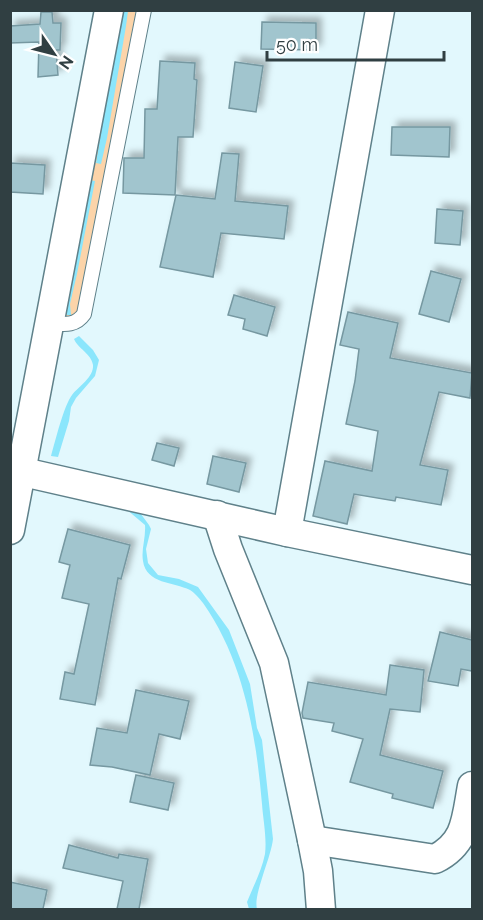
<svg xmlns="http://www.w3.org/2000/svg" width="483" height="920" font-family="Raleway,sans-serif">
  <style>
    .green { fill: #fcd4a9 }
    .water { fill: #8be6fc }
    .building { fill: #a1c5ce; stroke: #7698a1; stroke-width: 1.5; filter: url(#shadow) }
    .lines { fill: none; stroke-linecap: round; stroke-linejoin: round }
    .lane-casing { stroke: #5f818a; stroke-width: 16 }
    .street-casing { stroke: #5f818a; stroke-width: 31 }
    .lane { stroke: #fff; stroke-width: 14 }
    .street { stroke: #fff; stroke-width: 28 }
  </style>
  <defs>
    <filter id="shadow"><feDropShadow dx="5.5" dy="-5.5" stdDeviation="3" flood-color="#0004"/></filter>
  </defs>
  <rect width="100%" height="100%" fill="#e2f8fd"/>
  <path class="green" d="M 117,11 L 136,11 L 79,311 L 77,315 L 62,319 Z"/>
  <g class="water">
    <path d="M 124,11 L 128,11 L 126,26 L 107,138 L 101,164 L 96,163 L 109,84 Z"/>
    <path d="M 89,180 L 95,181 L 77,274 L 70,304 L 71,315 L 67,315 L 65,305 L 74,273 Z"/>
    <path d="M 79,336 L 93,350 L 99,360 L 95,376 L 76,398 L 71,407 L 69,421 L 58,457 L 51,456 C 55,442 64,405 72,395 C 79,386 94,377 93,365 C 91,353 78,349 74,339 Z"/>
    <path d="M 126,509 L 138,510 L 149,525 L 151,529 L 146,549 L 148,563 L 158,575 L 179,579 L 198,587 L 229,630 L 250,684 L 257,728 L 262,740 L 273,839 C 271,858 253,895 257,909 L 249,909 L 247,902 C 253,887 262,870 265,854 C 267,838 263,819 262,804 C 256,735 244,661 203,603 C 200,599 195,593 190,590 C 174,582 146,584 143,561 C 141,549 146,538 145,525 Z"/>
  </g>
  <g class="building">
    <path d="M 41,12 L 52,12 L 53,23 L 61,23 L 60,50 L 56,50 L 58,75 L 38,77 L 39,42 L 10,43 L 10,26 L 40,24 Z"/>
    <path d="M 262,22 L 316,23 L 316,50 L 261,49 Z"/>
    <path d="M 160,61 L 195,63 L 194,79 L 197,80 L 193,137 L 178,137 L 175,195 L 123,193 L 124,158 L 144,158 L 145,109 L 157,109 Z"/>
    <path d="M 235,62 L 263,66 L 256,112 L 229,108 Z"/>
    <path d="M 392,127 L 450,127 L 449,157 L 391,155 Z"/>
    <path d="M 222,153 L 239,154 L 235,201 L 288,206 L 284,239 L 221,233 L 213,277 L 160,267 L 176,195 L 215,199 Z"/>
    <path d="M 10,163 L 45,165 L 43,194 L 10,192 Z"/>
    <path d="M 437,209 L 463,211 L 460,245 L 435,243 Z"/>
    <path d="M 431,271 L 461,279 L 449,322 L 419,314 Z"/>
    <path d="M 234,295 L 275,307 L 267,336 L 243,329 L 245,319 L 228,315 Z"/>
    <path d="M 348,312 L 398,323 L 390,358 L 472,373 L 470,398 L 439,392 L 420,465 L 448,470 L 441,505 L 396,497 L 395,501 L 354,494 L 347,524 L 313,516 L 325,461 L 372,471 L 378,431 L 346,424 L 355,381 L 359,349 L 340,345 Z"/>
    <path d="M 157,443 L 179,448 L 174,466 L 152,460 Z"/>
    <path d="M 213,456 L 246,463 L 239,492 L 207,484 Z"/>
    <path d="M 68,529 L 130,545 L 121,579 L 118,578 L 95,705 L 60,699 L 65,672 L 74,674 L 89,604 L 62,598 L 70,565 L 59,562 Z"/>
    <path d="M 440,632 L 472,640 L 472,671 L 461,669 L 458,686 L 428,681 Z"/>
    <path d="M 390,665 L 424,670 L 420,712 L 390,709 L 380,755 L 443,771 L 433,808 L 392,798 L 393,794 L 350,782 L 363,739 L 332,731 L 334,723 L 303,718 L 302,713 L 308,682 L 386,695 Z"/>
    <path d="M 136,690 L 189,701 L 180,739 L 159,734 L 150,775 L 112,767 L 90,765 L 97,728 L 127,733 Z"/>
    <path d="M 136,775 L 174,783 L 168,810 L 130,802 Z"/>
    <path d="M 69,845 L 118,858 L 119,854 L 148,859 L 139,909 L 117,909 L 123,881 L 63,868 Z"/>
    <path d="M 10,882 L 47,890 L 43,909 L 10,909 Z"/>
  </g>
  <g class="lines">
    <defs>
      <path id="lane" d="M 49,323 C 63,324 75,327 84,314 L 144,10"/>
      <g id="street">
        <path d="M 10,469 L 287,532 L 472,570"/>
        <path d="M 217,515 L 228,549 L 274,663 L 312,840 L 318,871 L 321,910"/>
        <path d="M 10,530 L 109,10"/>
        <path d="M 287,532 L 380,10"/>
        <path d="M 312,840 L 435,859 C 467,843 466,818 472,786"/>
      </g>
    </defs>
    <use href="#lane" class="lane-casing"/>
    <use href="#street" class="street-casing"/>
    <use href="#lane" class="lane"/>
    <use href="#street" class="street"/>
  </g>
  <rect width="483" height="920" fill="none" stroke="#303f42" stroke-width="24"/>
  <g transform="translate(54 54) rotate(125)" stroke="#ffffff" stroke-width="4.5" paint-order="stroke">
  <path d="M0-4.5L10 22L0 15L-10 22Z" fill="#303f42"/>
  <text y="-9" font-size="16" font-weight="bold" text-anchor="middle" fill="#303f42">N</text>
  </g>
  <path d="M267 51v9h177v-9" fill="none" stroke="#303f42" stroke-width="3"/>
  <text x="276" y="51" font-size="18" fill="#303f42" stroke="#ffffff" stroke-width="4.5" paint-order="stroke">50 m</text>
</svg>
